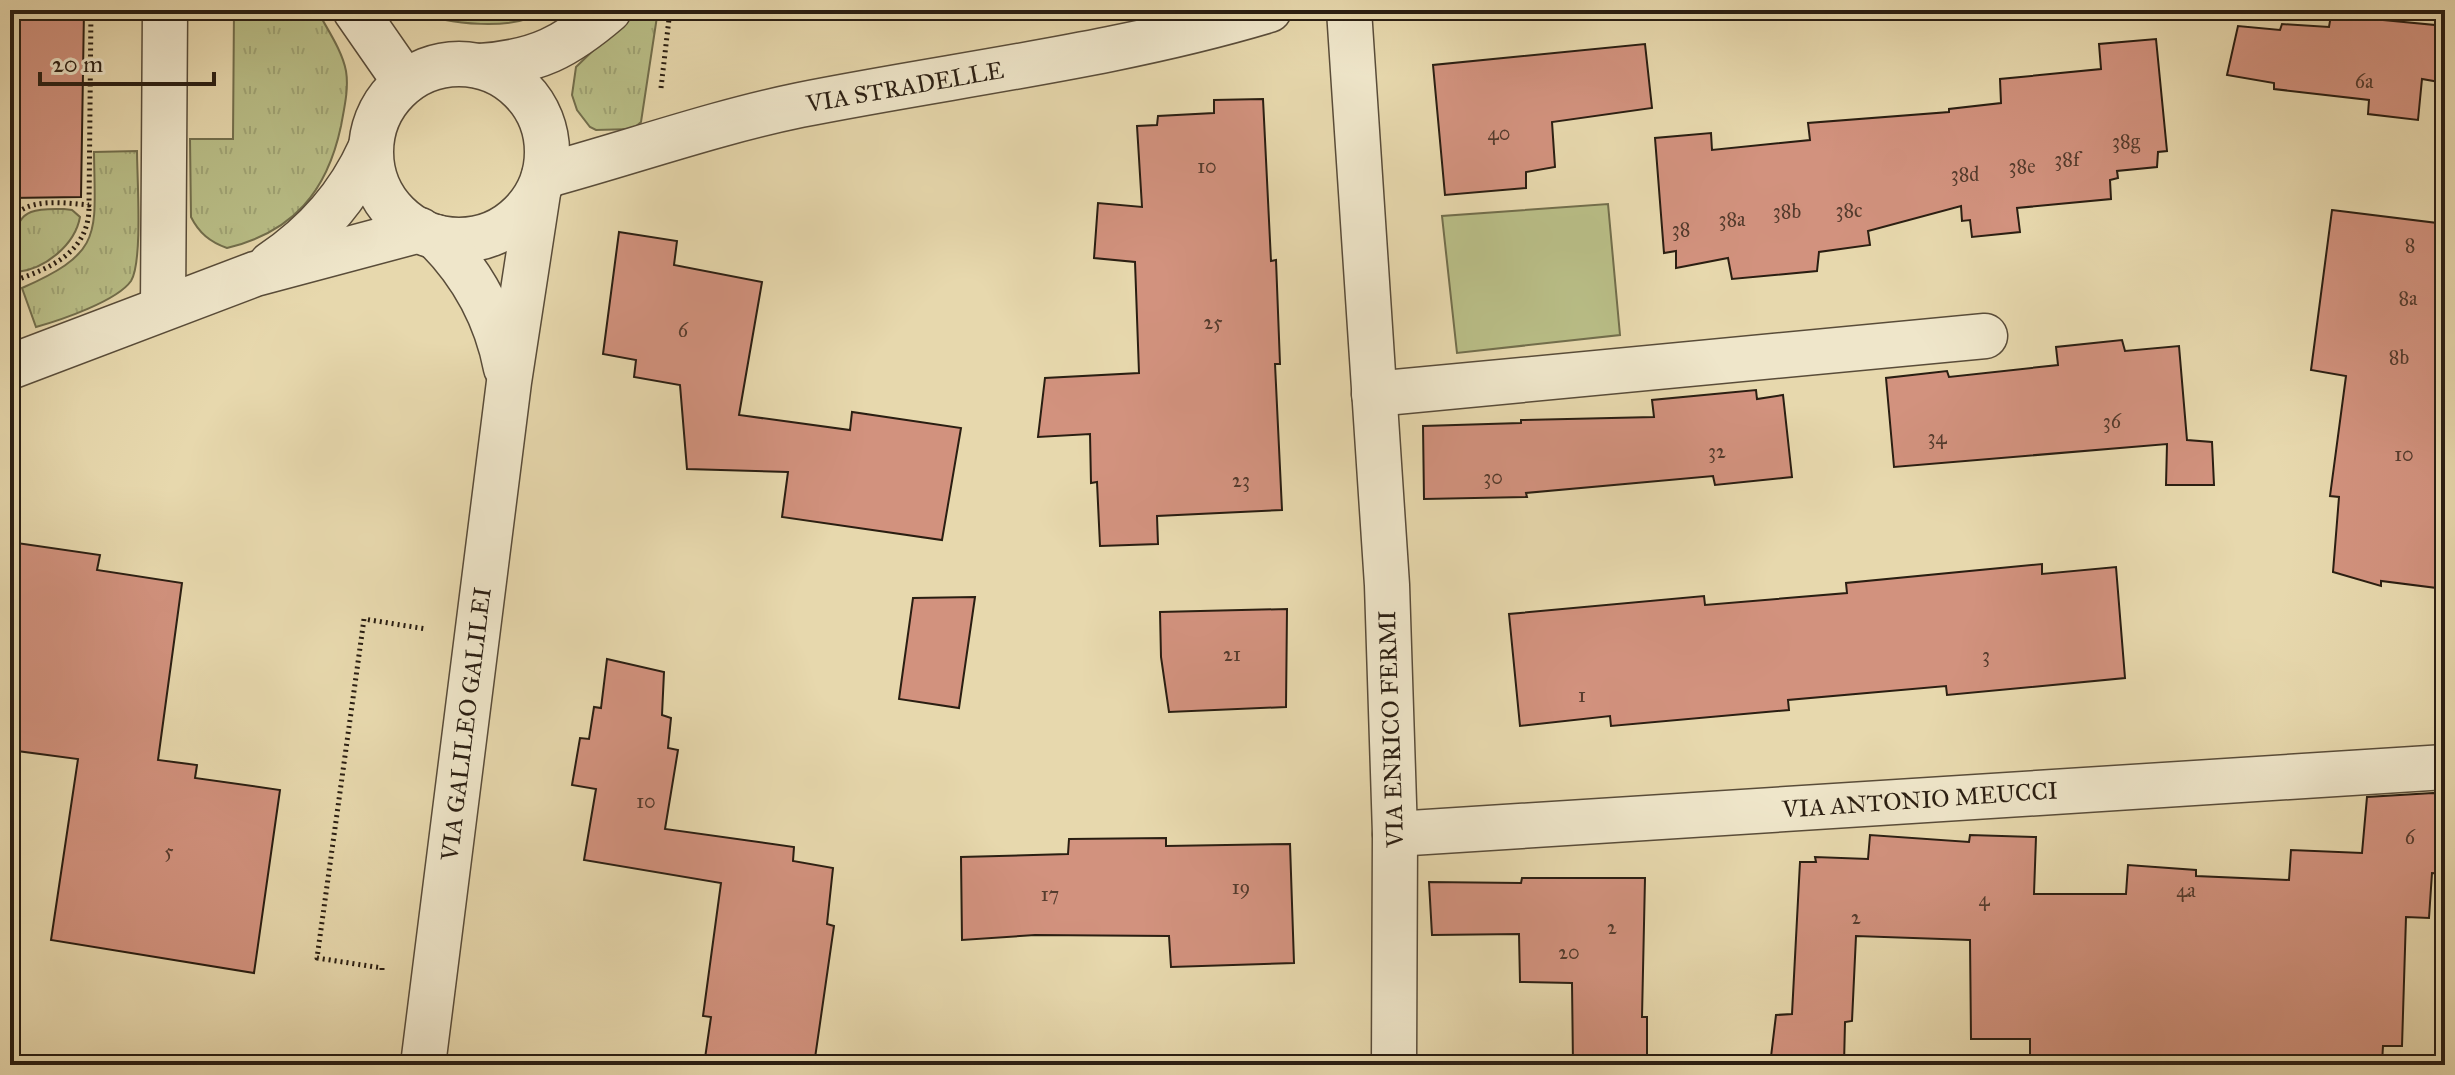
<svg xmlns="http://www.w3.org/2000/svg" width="2455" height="1075" font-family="'IM FELL Great Primer',serif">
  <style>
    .grass { fill: url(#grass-tufts); stroke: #726e4c; stroke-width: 2 }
    .green { fill: #b9be87; stroke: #726e4c; stroke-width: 2 }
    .building { fill: #d2927e; stroke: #2a1e12; stroke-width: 2 }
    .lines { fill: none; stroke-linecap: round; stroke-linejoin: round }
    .minor-casing { stroke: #594c39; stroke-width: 47 }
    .path { stroke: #2a1e12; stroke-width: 5; stroke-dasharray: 2 4; stroke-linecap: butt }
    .minor { stroke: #efe6ca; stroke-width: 44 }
    .labels { text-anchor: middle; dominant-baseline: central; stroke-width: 6; stroke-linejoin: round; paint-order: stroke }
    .number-label { font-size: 20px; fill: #543b2d }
    .street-label { font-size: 24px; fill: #2a1e12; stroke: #efe6ca }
  </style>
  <defs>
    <pattern id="grass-tufts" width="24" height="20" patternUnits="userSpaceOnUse" patternTransform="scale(2)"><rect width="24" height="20" fill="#b9be87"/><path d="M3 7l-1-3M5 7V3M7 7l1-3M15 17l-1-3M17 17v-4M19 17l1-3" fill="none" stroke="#9fa374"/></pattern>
  </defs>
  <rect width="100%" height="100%" fill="#e7d8ad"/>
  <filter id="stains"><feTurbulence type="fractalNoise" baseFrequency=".0025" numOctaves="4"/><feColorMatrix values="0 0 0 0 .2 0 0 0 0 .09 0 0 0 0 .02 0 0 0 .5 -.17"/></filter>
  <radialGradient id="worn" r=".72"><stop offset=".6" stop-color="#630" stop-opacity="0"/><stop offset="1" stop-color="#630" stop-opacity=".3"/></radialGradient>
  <g class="grass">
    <path d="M 234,10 L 317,10 C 327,29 342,50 346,71 C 349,89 344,109 341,126 C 327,192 293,232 227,248 C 210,242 199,233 191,217 L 190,139 L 233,139 Z"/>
    <path d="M 413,10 L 546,10 C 515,32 447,25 413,10 Z"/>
    <path d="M 635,10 L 658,10 L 641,122 L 633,129 L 596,130 L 590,127 L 577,110 L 572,95 L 576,67 Z"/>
    <path d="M 137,151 C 137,177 143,262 131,281 C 117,301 61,320 36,327 L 22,288 C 104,252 95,235 94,152 Z"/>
    <path d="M 64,209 L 72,210 L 80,217 C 75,245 45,269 17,272 C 13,255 10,220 31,212 C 41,208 54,209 64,209 Z"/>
  </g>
  <path class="green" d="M 1608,204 L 1620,335 L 1457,353 L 1442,216 Z"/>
  <g class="building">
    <path d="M 10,10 L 84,10 L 81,197 L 10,198 Z"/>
    <path d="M 2331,15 L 2445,26 L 2445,83 L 2422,79 L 2418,120 L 2368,114 L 2369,100 L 2274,89 L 2274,83 L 2227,75 L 2238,26 L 2280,30 L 2282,24 L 2329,27 Z"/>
    <path d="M 2156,39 L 2167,151 L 2158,152 L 2157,167 L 2117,171 L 2118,178 L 2110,180 L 2111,199 L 2017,208 L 2020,232 L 1972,237 L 1970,220 L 1962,221 L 1961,206 L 1868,231 L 1870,245 L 1819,252 L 1817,271 L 1732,279 L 1728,258 L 1676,268 L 1676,251 L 1664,253 L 1655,138 L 1711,133 L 1712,150 L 1810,140 L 1808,123 L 1949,112 L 1949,109 L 2001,103 L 2000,79 L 2101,69 L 2099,44 Z"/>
    <path d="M 1645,44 L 1652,108 L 1552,122 L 1555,167 L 1526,172 L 1526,188 L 1445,195 L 1433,65 Z"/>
    <path d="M 1263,99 L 1271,261 L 1276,260 L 1280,364 L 1275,364 L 1282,510 L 1157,516 L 1158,544 L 1100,546 L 1097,482 L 1091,483 L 1090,434 L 1038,437 L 1045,378 L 1139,373 L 1135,262 L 1094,258 L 1098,203 L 1142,207 L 1137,126 L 1157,125 L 1158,116 L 1214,113 L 1214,100 Z"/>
    <path d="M 2332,210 L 2445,224 L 2445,341 L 2437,407 L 2445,408 L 2445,589 L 2381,581 L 2381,586 L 2333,572 L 2339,497 L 2330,496 L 2346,376 L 2311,370 Z"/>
    <path d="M 619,232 L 677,241 L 674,265 L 762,282 L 739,415 L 850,430 L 852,412 L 961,428 L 942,540 L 782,517 L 788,472 L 687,469 L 680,385 L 634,377 L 636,360 L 603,354 Z"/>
    <path d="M 2122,340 L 2125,351 L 2179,346 L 2187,440 L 2212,442 L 2214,485 L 2166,485 L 2167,444 L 1894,467 L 1886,378 L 1947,371 L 1949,377 L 2058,365 L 2056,347 Z"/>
    <path d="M 1756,390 L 1757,399 L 1783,395 L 1792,477 L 1715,485 L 1713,476 L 1526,493 L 1527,497 L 1424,499 L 1423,426 L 1521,423 L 1521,420 L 1654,417 L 1652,400 Z"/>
    <path d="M 10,542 L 100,555 L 97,570 L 182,583 L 158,760 L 197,765 L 195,778 L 280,790 L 254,973 L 51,940 L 78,759 L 10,750 Z"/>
    <path d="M 2042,564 L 2042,574 L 2116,567 L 2125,678 L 1947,695 L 1946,686 L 1788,700 L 1789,710 L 1611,726 L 1610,716 L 1520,726 L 1509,614 L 1704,596 L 1705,605 L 1847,593 L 1846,583 Z"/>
    <path d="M 975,597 L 959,708 L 899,699 L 913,598 Z"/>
    <path d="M 1287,609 L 1286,707 L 1169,712 L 1161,657 L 1160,612 Z"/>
    <path d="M 607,659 L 664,672 L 662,715 L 671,718 L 668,748 L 678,750 L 665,829 L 794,847 L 793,861 L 833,868 L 827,924 L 834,926 L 814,1065 L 704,1065 L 711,1017 L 703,1016 L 721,883 L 584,860 L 596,789 L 572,785 L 580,738 L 589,739 L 594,707 L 601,708 Z"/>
    <path d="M 2433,793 L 2445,794 L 2445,874 L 2432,873 L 2429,918 L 2406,917 L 2402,1046 L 2383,1046 L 2382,1063 L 2242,1056 L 2242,1065 L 2030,1065 L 2030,1039 L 1971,1039 L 1970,940 L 1856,936 L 1852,1021 L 1845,1022 L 1844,1065 L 1770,1065 L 1776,1015 L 1792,1014 L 1800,862 L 1816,862 L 1815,857 L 1868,859 L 1870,835 L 1969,842 L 1970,835 L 2036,837 L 2034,894 L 2126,894 L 2128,865 L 2196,870 L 2196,876 L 2289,880 L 2291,850 L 2362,853 L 2367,797 Z"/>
    <path d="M 1166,838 L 1166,846 L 1290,844 L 1294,963 L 1171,967 L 1169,936 L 1035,935 L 962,940 L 961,857 L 1068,854 L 1069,839 Z"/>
    <path d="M 1522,878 L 1645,878 L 1642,1017 L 1647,1017 L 1647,1065 L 1573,1065 L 1572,983 L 1520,982 L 1519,934 L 1432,935 L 1429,882 L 1521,883 Z"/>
  </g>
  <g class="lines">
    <defs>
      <g id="minor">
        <path d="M 355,10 L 405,82"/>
        <path d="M 1349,10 L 1387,585 L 1395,834 L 1394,1065"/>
        <circle cx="459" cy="152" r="88"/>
        <path d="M 480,66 C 537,62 566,47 609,10"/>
        <path d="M 544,176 C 629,153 713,123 800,105 C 956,74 1116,56 1269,10"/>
        <path d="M 436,237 C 473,274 496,316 506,368"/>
        <path d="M 271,264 C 314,235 349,196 370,149"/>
        <path d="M 163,307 L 165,10"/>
        <path d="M 10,367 L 255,274 L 420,230"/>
        <path d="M 1374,394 L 1985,336"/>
        <path d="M 1395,834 L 2445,767"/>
        <path d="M 423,1065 L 509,382 L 538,193"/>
      </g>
    </defs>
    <use href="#minor" class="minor-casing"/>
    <g class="path">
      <path d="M 661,88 L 670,10"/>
      <path d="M 10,222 C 24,196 65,203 89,205 L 91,10"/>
      <path d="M 10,282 C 49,269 90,253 89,205"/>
      <path d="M 10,292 L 17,309"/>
      <path d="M 382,970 L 382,968 L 317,958 L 364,619 L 426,629"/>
    </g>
    <use href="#minor" class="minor"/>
  </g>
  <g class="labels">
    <g class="number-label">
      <text x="2364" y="81">6a</text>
      <text x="1499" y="133">40</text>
      <text x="2126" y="141">38g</text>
      <text x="2067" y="159">38f</text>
      <text x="1207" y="166">10</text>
      <text x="2022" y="166">38e</text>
      <text x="1965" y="174">38d</text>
      <text x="1849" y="210">38c</text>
      <text x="1787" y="211">38b</text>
      <text x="1732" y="219">38a</text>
      <text x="1681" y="229">38</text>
      <text x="2410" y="245">8</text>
      <text x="2408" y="298">8a</text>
      <text x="1213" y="322">25</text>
      <text x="683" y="330">6</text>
      <text x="2399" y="357">8b</text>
      <text x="2112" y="421">36</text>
      <text x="1937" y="437">34</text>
      <text x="1717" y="451">32</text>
      <text x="2404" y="454">10</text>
      <text x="1493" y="477">30</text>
      <text x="1241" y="480">23</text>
      <text x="1232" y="654">21</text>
      <text x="1986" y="655">3</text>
      <text x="1582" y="695">1</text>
      <text x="646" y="801">10</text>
      <text x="2410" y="837">6</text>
      <text x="169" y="851">5</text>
      <text x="1241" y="887">19</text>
      <text x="2186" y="890">4a</text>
      <text x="1050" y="894">17</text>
      <text x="1984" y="899">4</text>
      <text x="1856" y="917">2</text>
      <text x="1612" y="927">2</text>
      <text x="1569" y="952">20</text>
    </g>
    <g class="street-label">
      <text transform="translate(905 87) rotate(-10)">VIA STRADELLE</text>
      <text transform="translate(466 724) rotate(-83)">VIA GALILEO GALILEI</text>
      <text transform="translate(1391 729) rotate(-92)">VIA ENRICO FERMI</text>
      <text transform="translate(1920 800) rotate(-4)">VIA ANTONIO MEUCCI</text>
    </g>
  </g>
  <rect width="2455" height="1075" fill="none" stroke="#e7d8ad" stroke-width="40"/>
  <rect x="12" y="12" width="2431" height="1051" fill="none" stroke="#2a1e12" stroke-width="4"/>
  <rect x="20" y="20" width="2415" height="1035" fill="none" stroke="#2a1e12" stroke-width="2"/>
  <path d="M40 72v12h174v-12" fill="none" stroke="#2a1e12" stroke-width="4"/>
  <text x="52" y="72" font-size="24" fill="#2a1e12" stroke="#efe6ca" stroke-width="6" paint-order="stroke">20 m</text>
  <rect width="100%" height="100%" filter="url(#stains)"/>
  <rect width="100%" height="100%" fill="url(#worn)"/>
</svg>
